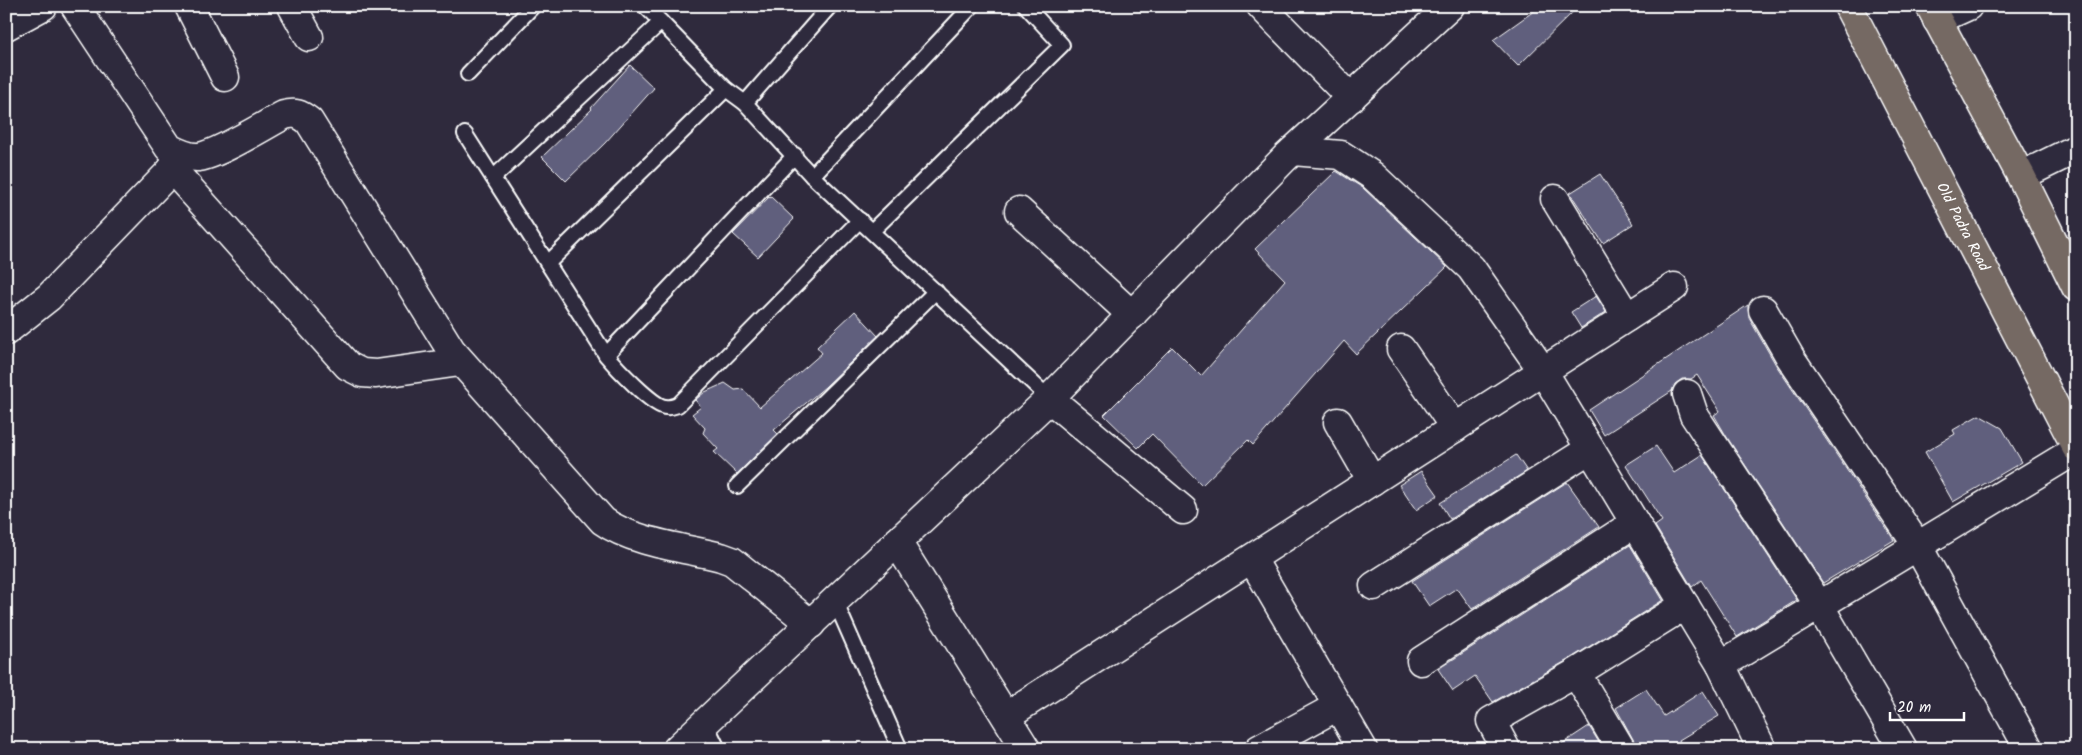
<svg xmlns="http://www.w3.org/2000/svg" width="2082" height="755" font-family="Kalam,sans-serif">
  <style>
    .building { fill: #605f7d; stroke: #fff }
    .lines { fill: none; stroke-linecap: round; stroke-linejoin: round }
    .lane-casing { stroke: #fff; stroke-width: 18 }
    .street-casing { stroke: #fff; stroke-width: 31 }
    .secondary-casing { stroke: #fff; stroke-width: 31 }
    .primary-casing { stroke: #fff; stroke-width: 31 }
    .lane { stroke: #2f2a3d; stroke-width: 14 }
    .street { stroke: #2f2a3d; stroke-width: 28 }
    .secondary { stroke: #2f2a3d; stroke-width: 28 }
    .primary { stroke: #756964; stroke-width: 28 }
    .labels { text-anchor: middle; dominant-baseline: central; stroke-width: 5; stroke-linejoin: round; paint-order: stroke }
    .street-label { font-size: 15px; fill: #fff; stroke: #2f2a3d }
  </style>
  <rect width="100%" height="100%" fill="#2f2a3d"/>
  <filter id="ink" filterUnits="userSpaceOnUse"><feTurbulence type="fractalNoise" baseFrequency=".02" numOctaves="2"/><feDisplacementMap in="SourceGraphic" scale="10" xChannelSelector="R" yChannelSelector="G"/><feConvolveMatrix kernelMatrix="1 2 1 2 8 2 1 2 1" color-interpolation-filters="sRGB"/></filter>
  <g filter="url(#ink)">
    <g class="building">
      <path d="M 1541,6 L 1579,6 L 1518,66 L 1493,40 Z"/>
      <path d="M 630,65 L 654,88 L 605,143 L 566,181 L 542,157 L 592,109 L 591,108 Z"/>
      <path d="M 1336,171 L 1363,188 L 1447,267 L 1356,354 L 1344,341 L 1253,445 L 1248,440 L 1202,485 L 1152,434 L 1138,448 L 1104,415 L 1172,347 L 1201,376 L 1285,280 L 1255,249 Z"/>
      <path d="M 1600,174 L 1633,224 L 1603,243 L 1570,193 Z"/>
      <path d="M 770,196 L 794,219 L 758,257 L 733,234 Z"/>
      <path d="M 1596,296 L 1606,312 L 1581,328 L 1571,312 Z"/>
      <path d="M 1748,305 L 1749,318 L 1776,365 L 1894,540 L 1823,583 L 1728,439 L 1714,415 L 1720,411 L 1697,375 L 1691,379 L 1682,379 L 1675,384 L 1672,391 L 1604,435 L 1589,410 Z"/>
      <path d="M 855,311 L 878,336 L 825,387 L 774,430 L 778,434 L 737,474 L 714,452 L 718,449 L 703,433 L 705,428 L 692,414 L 701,407 L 695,400 L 705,392 L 725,383 L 735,390 L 743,389 L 760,407 L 822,353 L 817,347 Z"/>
      <path d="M 1979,415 L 2002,428 L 2022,462 L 1953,502 L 1925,452 L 1955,434 L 1953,430 Z"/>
      <path d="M 1656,446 L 1674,473 L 1702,455 L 1797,600 L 1737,637 L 1701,580 L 1692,587 L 1655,526 L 1662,521 L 1626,465 Z"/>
      <path d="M 1516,455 L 1527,471 L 1450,519 L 1440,503 Z"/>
      <path d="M 1421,471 L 1438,495 L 1416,510 L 1399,485 Z"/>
      <path d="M 1567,482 L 1599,527 L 1472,609 L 1457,588 L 1429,606 L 1412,581 Z"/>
      <path d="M 1630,545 L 1663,600 L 1568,660 L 1493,702 L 1475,676 L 1453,691 L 1438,669 Z"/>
      <path d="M 1646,689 L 1664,716 L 1703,691 L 1719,716 L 1679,740 L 1680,742 L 1670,749 L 1637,749 L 1634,741 L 1616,708 Z"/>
      <path d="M 1589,726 L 1603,749 L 1554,749 Z"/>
    </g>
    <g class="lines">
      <defs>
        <g id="lane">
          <path d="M 645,6 L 661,22"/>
          <path d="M 468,74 L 533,6"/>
          <path d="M 745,103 L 830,6"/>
          <path d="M 465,134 L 606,355 C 615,366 653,407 666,407 C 670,408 675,406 678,405 L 860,220"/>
          <path d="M 812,176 L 972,6"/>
          <path d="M 493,178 L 661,22 L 726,89 L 745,103 L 812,176 L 1050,399"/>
          <path d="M 872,231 L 1062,45 L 1026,6"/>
          <path d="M 548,263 L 726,89"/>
          <path d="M 606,355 L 795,155"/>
          <path d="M 737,486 L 936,291"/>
          <path d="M 835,601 L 900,749"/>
          <path d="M 705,722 L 718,749"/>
        </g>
        <g id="street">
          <path d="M 75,6 L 169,148 C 179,153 188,158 199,157 C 219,154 265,125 284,115 C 295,112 300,114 309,121 L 451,350 L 603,521 C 632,542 685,548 721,557 L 732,561 L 811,624"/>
          <path d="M 189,6 L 225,77"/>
          <path d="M 292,6 L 309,37"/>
          <path d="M 1261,6 L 1351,98"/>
          <path d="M 1937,20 L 1968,6"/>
          <path d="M 6,26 L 43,6"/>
          <path d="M 1293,151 L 1341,155 L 1373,176 L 1471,268 L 1543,371 L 1721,665 L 2076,450"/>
          <path d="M 172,169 L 348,366 L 362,373 L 376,374 L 460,362"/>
          <path d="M 2021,176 L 2076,149"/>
          <path d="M 1555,199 L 1627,317"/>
          <path d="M 1019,211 L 1132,315"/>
          <path d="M 1763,310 L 1790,357 L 1917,545 L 2029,749"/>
          <path d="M 6,331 L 49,297 L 185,156"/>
          <path d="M 1401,349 L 1455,428"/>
          <path d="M 1687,394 L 1694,415 L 1819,605 L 1903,749"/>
          <path d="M 1050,399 L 1183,510"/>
          <path d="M 1338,422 L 1372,481"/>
          <path d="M 897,542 L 1026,749"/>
          <path d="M 1252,559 L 1363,749"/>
          <path d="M 1374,586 L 1590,449"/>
          <path d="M 1421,661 L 1635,523"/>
          <path d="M 1721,665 L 1762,749"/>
          <path d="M 1576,673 L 1621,749"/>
          <path d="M 1006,716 L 1674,287"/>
          <path d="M 1259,749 L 1338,706"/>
          <path d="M 1506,749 L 1491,721 L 1576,673 L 1685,605"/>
        </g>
        <path id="secondary" d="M 677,749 L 1044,404 L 1285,158 L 1450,6"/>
        <g id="primary">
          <path id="s1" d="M 1848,6 L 2076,447"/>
          <path d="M 1930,6 L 2021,176 L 2076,287"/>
        </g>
      </defs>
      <use href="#lane" class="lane-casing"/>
      <use href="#street" class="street-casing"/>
      <use href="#secondary" class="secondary-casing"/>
      <use href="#primary" class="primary-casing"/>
      <use href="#lane" class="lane"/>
      <use href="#street" class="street"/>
      <use href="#secondary" class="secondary"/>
      <use href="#primary" class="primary"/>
    </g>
  </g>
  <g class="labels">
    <g class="street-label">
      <text stroke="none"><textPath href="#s1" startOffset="249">Old Padra Road</textPath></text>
    </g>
  </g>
  <rect width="2082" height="755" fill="none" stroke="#2f2a3d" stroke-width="25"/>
  <rect x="12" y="12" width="2057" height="730" fill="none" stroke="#fff" stroke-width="2" filter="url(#ink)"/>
  <path d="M1890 712v8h74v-8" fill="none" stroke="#ffffff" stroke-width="2.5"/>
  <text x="1897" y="712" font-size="15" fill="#ffffff" stroke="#2f2a3d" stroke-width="4" paint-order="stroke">20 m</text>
</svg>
